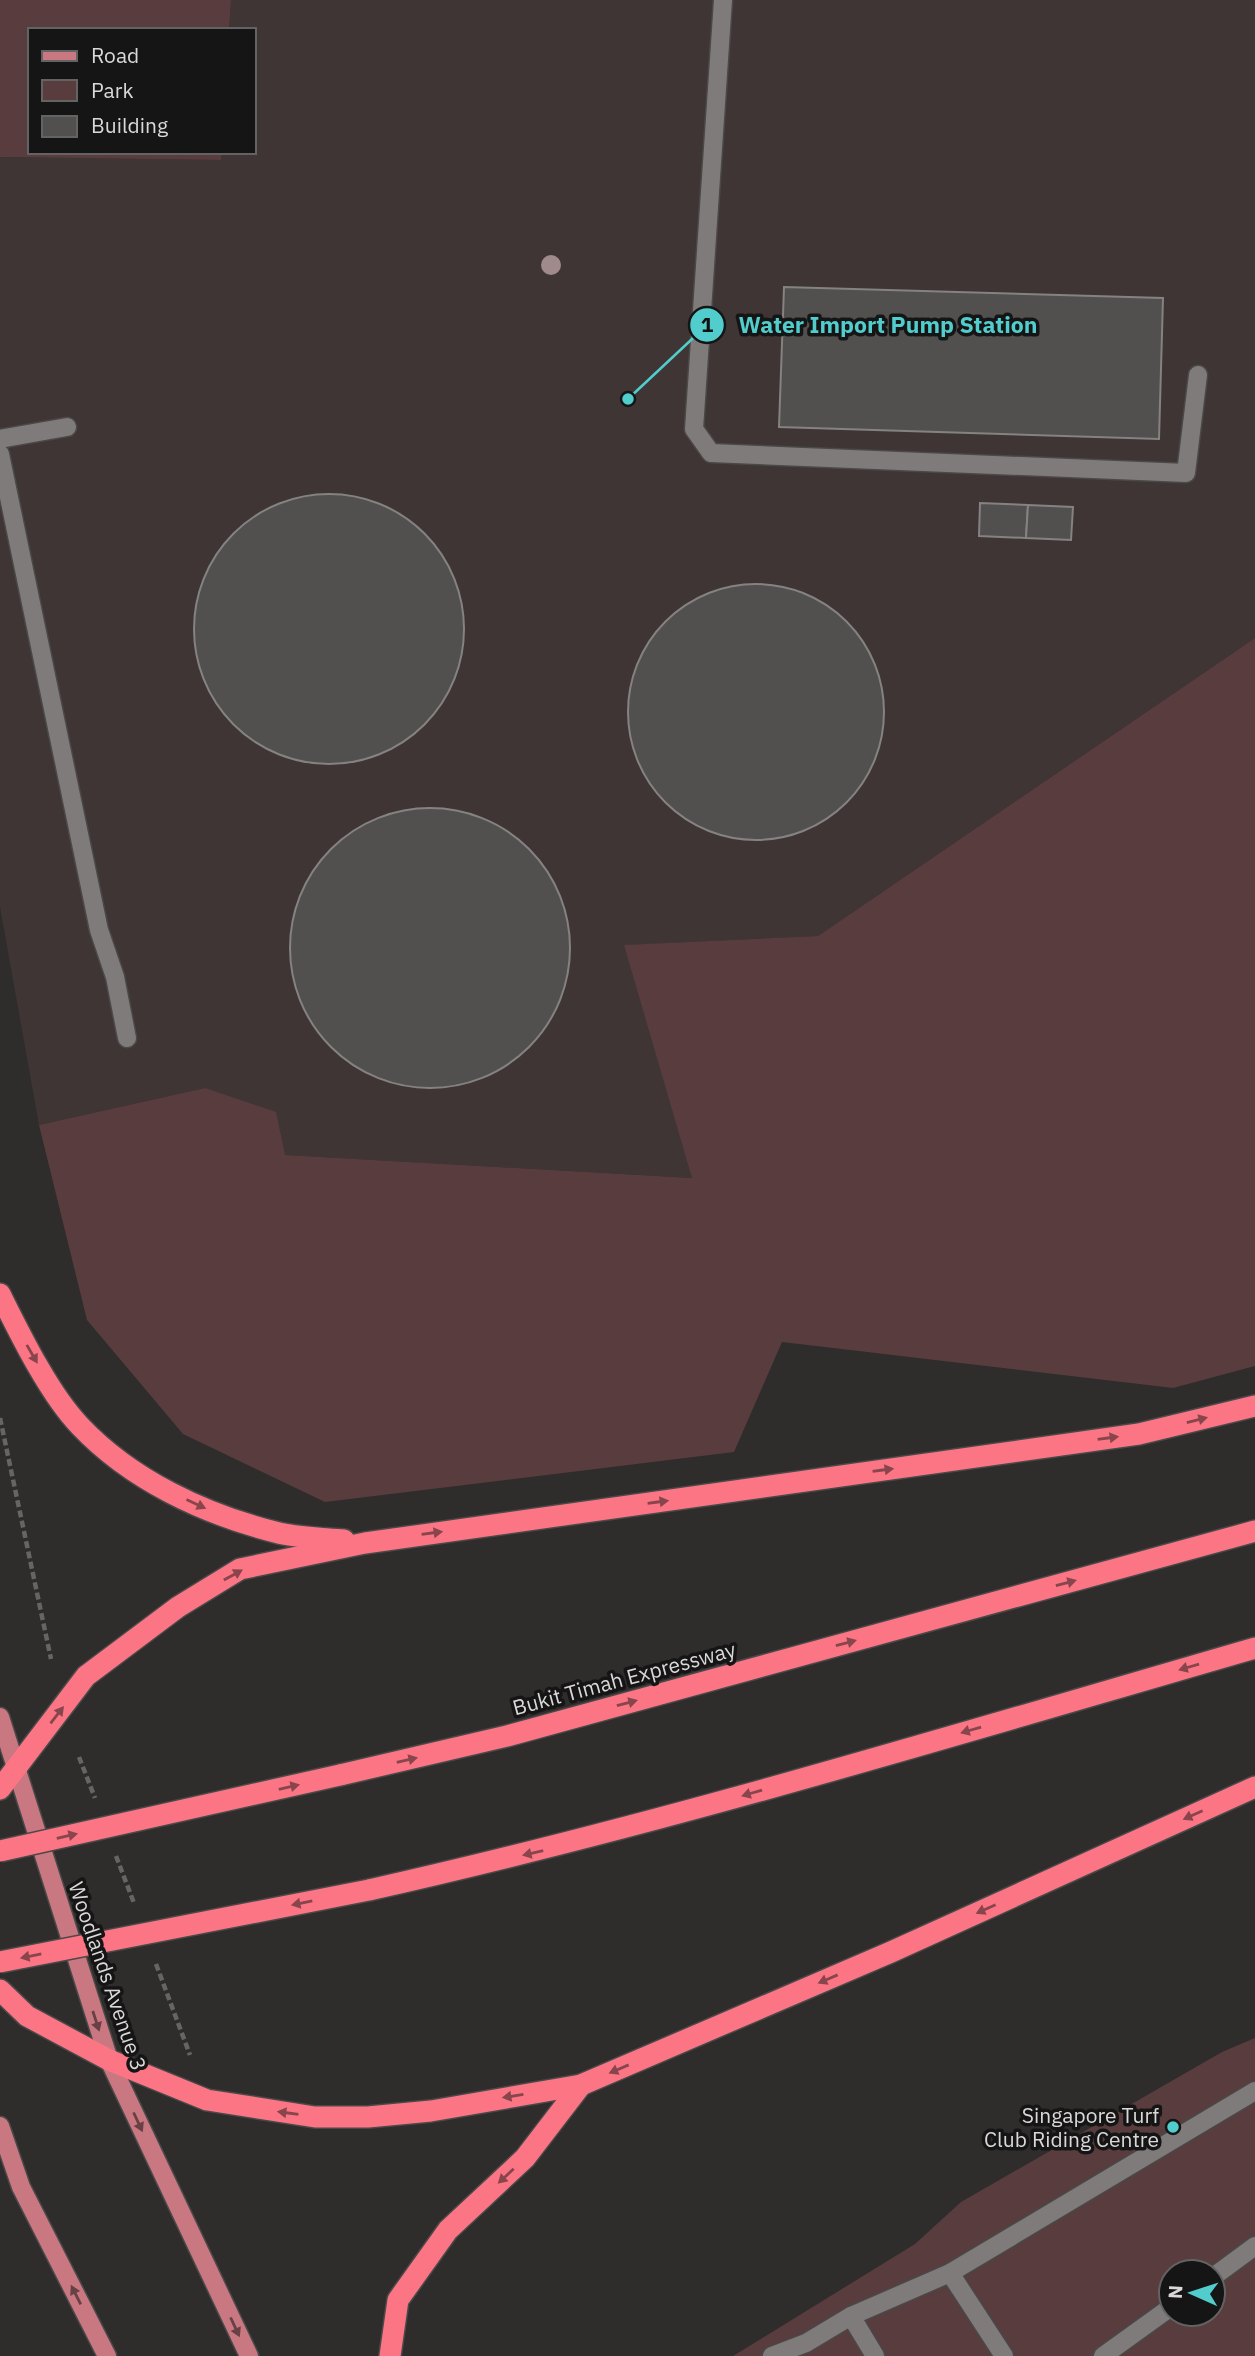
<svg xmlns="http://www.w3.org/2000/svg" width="1255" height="2356" font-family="'IBM Plex Sans',sans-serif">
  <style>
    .built { fill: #3f3535 }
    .green { fill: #593c3e; fill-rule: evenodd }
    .building { fill: #524f4f; stroke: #858282; stroke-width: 2 }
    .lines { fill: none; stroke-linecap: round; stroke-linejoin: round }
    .minor-casing { stroke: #4a4848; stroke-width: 21 }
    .major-casing { stroke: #4a4848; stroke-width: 21 }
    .highway-casing { stroke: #4a4848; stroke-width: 24 }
    .path { stroke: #676464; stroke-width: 4.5; stroke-dasharray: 7 3.5; stroke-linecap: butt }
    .minor { stroke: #7f7b7b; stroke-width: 18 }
    .major { stroke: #c97780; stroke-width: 18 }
    .highway { stroke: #fb7584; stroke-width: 21 }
    .highway-bridge-casing { stroke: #4a4848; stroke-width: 24; stroke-linecap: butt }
    .highway-bridge { stroke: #fb7584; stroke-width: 21 }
    .tree { fill: #a08a8b }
    .oneway { fill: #88454c }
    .oneway2 { fill: #674145 }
    .poi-dot { fill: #52cdcd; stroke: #161515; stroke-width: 2.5 }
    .labels { text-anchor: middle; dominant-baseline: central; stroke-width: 7; stroke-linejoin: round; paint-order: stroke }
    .street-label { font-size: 21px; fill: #dad8d8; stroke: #161515 }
    .poi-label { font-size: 21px; fill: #dad8d8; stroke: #161515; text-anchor: end }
    .leader { fill: none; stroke: #52cdcd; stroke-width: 2.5 }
    .callout-dot { fill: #52cdcd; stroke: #161515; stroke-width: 2.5 }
    .mark-label { font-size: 21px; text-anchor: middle; font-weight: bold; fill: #111 }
    .callout-label { font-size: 23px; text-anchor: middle; font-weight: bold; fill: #52cdcd; stroke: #161515; stroke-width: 7; stroke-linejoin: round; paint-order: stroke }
  </style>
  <rect width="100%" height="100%" fill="#2f2c2c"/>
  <path class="built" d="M 231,0 L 1255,0 L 1255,638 L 818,936 L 632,945 L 693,1178 L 284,1155 L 205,1088 L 39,1125 L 0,907 L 0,157 L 221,160 L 222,152 L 254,152 L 254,30 L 229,30 Z"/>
  <g class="green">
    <path d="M 0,0 L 231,0 L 229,30 L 30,30 L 30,152 L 222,152 L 221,160 L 0,157 Z"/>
    <path d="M 1255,638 L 1255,1366 L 1173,1388 L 782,1342 L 734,1452 L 325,1502 L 183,1434 L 87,1320 L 39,1125 L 205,1088 L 276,1112 L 285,1155 L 692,1178 L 624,945 L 818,936 Z"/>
    <path d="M 1255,2038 L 1255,2356 L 733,2356 L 915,2244 L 961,2202 L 1222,2052 ZM 1171,2272 L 1213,2272 L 1213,2314 L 1171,2314 Z"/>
  </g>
  <g class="building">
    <path d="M 784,287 L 1163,298 L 1159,439 L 779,427 Z"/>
    <circle cx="329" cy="629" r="135"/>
    <path d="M 980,503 L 1028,505 L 1026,538 L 979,536 Z"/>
    <path d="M 1028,505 L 1073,507 L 1071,540 L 1026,538 Z"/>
    <circle cx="756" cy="712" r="128"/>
    <circle cx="430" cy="948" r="140"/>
  </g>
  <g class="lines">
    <defs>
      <g id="minor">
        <path d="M 723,0 L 694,429 L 711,453 L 1186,473 L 1198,375"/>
        <path d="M 0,439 L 67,427"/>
        <path d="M 0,454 L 99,930 L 115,977 L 127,1038"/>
        <path d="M 950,2273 L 1004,2356"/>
        <path d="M 1213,2277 L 1255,2246"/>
        <path d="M 851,2316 L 875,2356"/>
        <path d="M 772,2356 L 806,2343 L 851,2316 L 950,2273 L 1255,2091"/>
        <path d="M 1103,2356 L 1171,2307"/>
      </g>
      <g id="major">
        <path d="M 0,1717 L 109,2060 L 249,2356"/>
        <path d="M 0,2126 L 21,2187 L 107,2356"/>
      </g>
      <g id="highway">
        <path d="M 0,1294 C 20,1334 49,1394 80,1426 C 131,1480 204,1514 275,1532 C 297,1538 322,1538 344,1540"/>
        <path d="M 340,1775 L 507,1736 L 1255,1531"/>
        <path d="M 0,1789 L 86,1676 L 178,1607 L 240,1569 L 365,1543 L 1139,1434 L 1255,1406"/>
        <path d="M 369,1890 C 668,1823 961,1733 1255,1648"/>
        <path d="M 0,1990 L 27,2016 L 109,2060 L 207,2100 L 315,2117 L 368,2117 L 431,2111 L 581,2085 L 891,1952 L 1255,1787"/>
        <path d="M 390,2356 L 398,2300 L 448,2230 L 525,2158 L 581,2085"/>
      </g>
    </defs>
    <use href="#minor" class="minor-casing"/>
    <use href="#major" class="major-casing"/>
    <use href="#highway" class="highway-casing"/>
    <g class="path">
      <path d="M 0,1418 L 51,1659"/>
      <path d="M 79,1757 L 95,1798"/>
      <path d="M 116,1856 L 134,1903"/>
      <path d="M 156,1964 L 190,2055"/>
    </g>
    <use href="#minor" class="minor"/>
    <use href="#major" class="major"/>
    <use href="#highway" class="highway"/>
    <defs>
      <g id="highway-bridge">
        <path d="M 0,1851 L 340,1775"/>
        <path d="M 0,1962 L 369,1890"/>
      </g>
    </defs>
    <use href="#highway-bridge" class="highway-bridge-casing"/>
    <use href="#highway-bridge" class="highway-bridge"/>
  </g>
  <circle class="tree" cx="551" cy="265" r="10"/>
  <defs><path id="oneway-solid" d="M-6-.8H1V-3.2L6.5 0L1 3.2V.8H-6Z" transform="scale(1.75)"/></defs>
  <g class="oneway">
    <use href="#oneway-solid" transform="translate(32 1354) rotate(60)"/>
    <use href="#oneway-solid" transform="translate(1197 1420) rotate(-14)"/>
    <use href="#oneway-solid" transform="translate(1108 1438) rotate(-8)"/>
    <use href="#oneway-solid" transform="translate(883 1470) rotate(-8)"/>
    <use href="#oneway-solid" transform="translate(658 1502) rotate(-8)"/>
    <use href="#oneway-solid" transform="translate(196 1504) rotate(25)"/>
    <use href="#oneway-solid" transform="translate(432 1533) rotate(-8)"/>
    <use href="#oneway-solid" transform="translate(233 1575) rotate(-29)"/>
    <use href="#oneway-solid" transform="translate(1066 1583) rotate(-15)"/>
    <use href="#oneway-solid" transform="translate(846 1643) rotate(-15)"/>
    <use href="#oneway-solid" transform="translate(1189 1667) rotate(164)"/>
    <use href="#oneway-solid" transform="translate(627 1703) rotate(-15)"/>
    <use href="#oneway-solid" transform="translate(57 1715) rotate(-52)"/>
    <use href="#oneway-solid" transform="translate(971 1730) rotate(164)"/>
    <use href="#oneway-solid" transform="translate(407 1760) rotate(-13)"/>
    <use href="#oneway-solid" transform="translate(289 1787) rotate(-13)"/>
    <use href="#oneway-solid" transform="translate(752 1793) rotate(164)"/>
    <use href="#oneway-solid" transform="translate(1193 1815) rotate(156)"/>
    <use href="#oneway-solid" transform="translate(67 1836) rotate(-13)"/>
    <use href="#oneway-solid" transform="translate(533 1853) rotate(167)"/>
    <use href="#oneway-solid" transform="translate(302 1903) rotate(169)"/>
    <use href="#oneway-solid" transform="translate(986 1909) rotate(156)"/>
    <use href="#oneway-solid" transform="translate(31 1956) rotate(169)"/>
    <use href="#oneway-solid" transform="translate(828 1979) rotate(157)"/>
    <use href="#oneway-solid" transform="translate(619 2069) rotate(157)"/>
    <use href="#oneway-solid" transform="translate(513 2096) rotate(171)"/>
    <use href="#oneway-solid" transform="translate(288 2113) rotate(-172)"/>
    <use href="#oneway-solid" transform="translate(506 2176) rotate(137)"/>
  </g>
  <g class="oneway2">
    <use href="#oneway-solid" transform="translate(96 2021) rotate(72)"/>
    <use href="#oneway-solid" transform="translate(138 2122) rotate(65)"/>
    <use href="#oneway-solid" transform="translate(76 2295) rotate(-117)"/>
    <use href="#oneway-solid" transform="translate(235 2327) rotate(65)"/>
  </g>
  <circle class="poi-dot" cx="1173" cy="2127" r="7"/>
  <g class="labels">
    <g class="street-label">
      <text transform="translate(624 1678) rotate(-15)">Bukit Timah Expressway</text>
      <text transform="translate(108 1976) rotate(71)">Woodlands Avenue 3</text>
    </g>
    <g class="poi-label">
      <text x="1159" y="2115">Singapore Turf<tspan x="1159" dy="24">Club Riding Centre</tspan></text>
    </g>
  </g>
  <path class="leader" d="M628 399L707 325"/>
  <g class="callout-dot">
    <circle cx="628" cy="399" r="7"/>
    <circle cx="707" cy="325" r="18"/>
  </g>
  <g class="mark-label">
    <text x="707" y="332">1</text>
  </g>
  <g class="callout-label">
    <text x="888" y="333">Water Import Pump Station</text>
  </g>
  <rect x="28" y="28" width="228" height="126" fill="#161515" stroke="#646363" stroke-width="2"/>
  <rect x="42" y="51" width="35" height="10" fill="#c97780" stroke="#646363" stroke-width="2"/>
  <text x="91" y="63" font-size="21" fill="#dad8d8">Road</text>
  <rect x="42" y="80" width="35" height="21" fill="#593c3e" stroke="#646363" stroke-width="2"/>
  <text x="91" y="98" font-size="21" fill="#dad8d8">Park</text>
  <rect x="42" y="116" width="35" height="21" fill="#524f4f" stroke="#646363" stroke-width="2"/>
  <text x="91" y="133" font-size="21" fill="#dad8d8">Building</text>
  <g transform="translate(1192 2293) rotate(273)"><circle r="33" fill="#161515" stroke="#646363" stroke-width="2"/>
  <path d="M0-5L12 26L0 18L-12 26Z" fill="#52cdcd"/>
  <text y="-10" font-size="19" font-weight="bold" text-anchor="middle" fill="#dad8d8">N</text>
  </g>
</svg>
